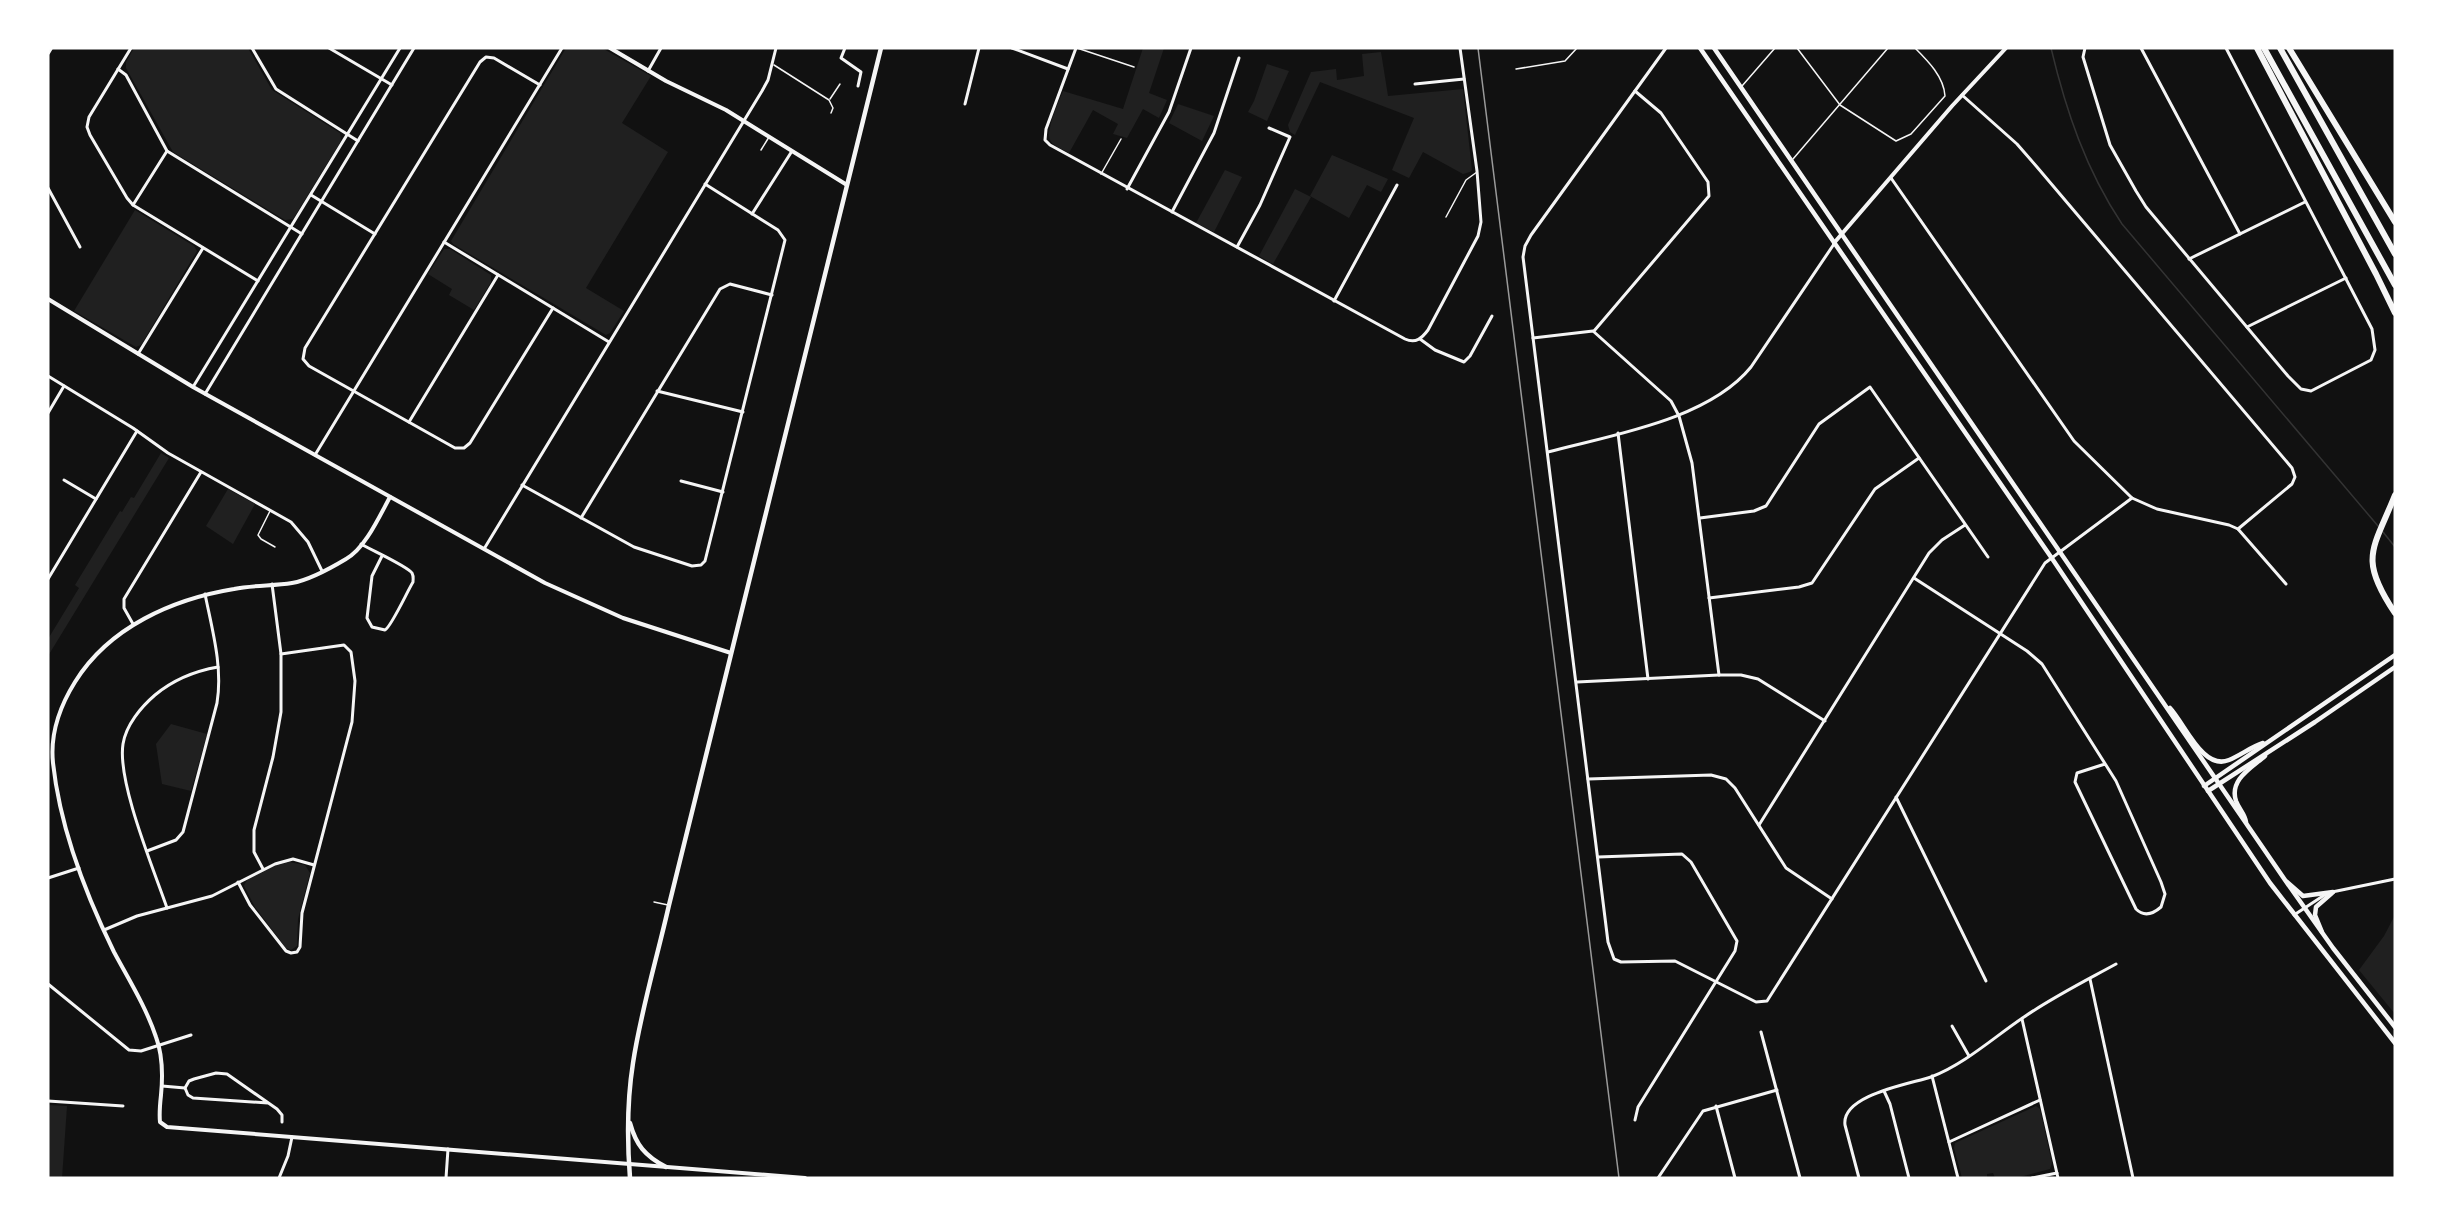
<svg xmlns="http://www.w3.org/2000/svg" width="2443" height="1226" font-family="Montserrat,sans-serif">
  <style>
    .green { fill: #202020 }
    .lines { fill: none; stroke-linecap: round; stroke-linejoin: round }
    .stream { stroke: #333; stroke-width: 1.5 }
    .service { stroke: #f5f5f5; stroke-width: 1.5 }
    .minor { stroke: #f5f5f5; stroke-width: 3 }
    .tertiary { stroke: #f5f5f5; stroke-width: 4 }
    .secondary { stroke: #f5f5f5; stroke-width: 4.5 }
    .motorway { stroke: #f5f5f5; stroke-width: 6 }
    .rail { stroke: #9a9a9a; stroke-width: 1.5 }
  </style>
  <rect width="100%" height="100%" fill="#111"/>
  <g class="green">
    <path d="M 134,48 L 248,48 L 272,90 L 340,133 L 341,141 L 293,219 L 285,220 L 173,152 L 126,68 L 126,62 Z"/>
    <path d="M 566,48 L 602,48 L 651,76 L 622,123 L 668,152 L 586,288 L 624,311 L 610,333 L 606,335 L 453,244 L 451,241 Z"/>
    <path d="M 1143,48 L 1164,48 L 1149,93 L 1167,100 L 1159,118 L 1143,109 L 1127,138 L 1113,134 L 1118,124 L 1093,110 L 1069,153 C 1064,150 1056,147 1052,143 C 1043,134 1059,102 1063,91 L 1123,109 Z"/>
    <path d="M 1381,52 L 1388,96 L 1463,89 L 1472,170 L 1470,172 L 1463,174 L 1423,152 L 1409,178 L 1392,170 L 1414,118 L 1320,82 L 1295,135 L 1290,132 L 1288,125 L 1311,72 L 1336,69 L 1337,80 L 1364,76 L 1362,54 Z"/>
    <path d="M 1267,64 L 1289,71 L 1267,121 L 1248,112 L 1254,101 Z"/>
    <path d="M 1178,104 L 1214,116 L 1202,141 L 1169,123 Z"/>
    <path d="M 1332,155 L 1388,179 L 1381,192 L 1367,185 L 1349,218 L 1310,196 Z"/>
    <path d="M 1225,170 L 1242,177 L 1214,232 L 1196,223 Z"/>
    <path d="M 1295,189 L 1311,197 L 1273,264 L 1259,256 Z"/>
    <path d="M 135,210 L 194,246 L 197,251 L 141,345 L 136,347 L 74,311 Z"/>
    <path d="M 444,249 L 450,249 L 491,275 L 491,282 L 474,310 L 449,295 L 452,289 L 428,274 Z"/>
    <path d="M 161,453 L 169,458 L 48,656 L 48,639 L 79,588 L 75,585 L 120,511 L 122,512 L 131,497 L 134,498 Z"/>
    <path d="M 228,489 L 255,504 L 233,544 L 206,526 Z"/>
    <path d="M 171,724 L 207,734 L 191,791 L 162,784 L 156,744 Z"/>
    <path d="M 289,862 L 305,865 L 310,873 L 298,919 L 297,946 L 291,950 L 286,948 L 255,907 L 244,886 C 249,871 275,866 289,862 Z"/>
    <path d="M 2395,915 L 2395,1014 L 2359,970 L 2384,936 Z"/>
    <path d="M 48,1105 L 67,1106 L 62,1178 L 48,1178 Z"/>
    <path d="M 2036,1106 L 2040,1109 L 2052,1163 L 2050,1169 L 2016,1178 L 1995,1178 L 1993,1173 L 1987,1174 L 1987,1178 L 1962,1178 L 1954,1148 L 1955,1143 Z"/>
  </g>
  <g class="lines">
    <g class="stream">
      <path d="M 2051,48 C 2066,111 2086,170 2122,224 L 2378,526"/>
      <path d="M 2383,532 L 2395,547"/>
    </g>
    <g class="service">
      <path d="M 1077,48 L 1134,67"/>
      <path d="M 1797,48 L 1840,105 L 1896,141 L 1911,134 L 1945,96 C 1944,77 1928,61 1915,48"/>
      <path d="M 774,65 L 829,100 L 833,108 L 831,113"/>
      <path d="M 1516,69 L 1565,61 L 1577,48"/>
      <path d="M 1742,86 L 1775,48"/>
      <path d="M 830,99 L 840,84"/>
      <path d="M 761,150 L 769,137"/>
      <path d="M 1793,159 L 1888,48"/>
      <path d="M 1101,174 L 1121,139"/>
      <path d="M 1446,217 L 1466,180 L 1477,172"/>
      <path d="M 270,511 L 258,535 L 261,539 L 275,547"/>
      <path d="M 654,902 L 668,905"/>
    </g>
    <g class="minor">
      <path d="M 131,48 L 89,117 L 87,127 L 90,135 L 127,198 L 133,205 L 258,281"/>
      <path d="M 252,48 L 276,89 L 358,141"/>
      <path d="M 329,48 L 392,85"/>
      <path d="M 845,48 L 841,58 L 861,72 L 858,86"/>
      <path d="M 1012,48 L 1068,69"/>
      <path d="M 1076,48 L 1046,129 L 1045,140 L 1050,145 L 1405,339 C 1416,344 1422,338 1428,330 L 1478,236 L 1481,222 L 1477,171 L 1460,48"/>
      <path d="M 1666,48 L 1531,235 L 1525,246 L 1523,257 L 1608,942 L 1614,959 L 1621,962 L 1675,961 L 1756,1002 L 1767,1001 L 2045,563 L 2132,498"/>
      <path d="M 2085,48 L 2083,57 L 2110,145 L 2136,191 L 2146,207 L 2288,376 L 2301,389 L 2311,391 L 2371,360 L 2375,350 L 2372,329 L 2226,48"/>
      <path d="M 2141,48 L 2240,234"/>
      <path d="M 118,69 L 126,75 L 167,151 L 302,234"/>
      <path d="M 648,71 L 661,48"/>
      <path d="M 1415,84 L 1464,79"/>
      <path d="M 540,85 L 494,58 L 486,57 L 480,62 L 305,348 L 303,359 L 309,366 L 455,448 L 464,448 L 470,443 L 553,308"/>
      <path d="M 1962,95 L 2017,144 L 2037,167 L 2292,468 L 2295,477 L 2292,484 L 2238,529"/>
      <path d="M 965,104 L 979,48"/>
      <path d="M 1891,178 L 2074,441 L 2132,498 L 2157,509 L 2229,525 L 2238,529 L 2286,584"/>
      <path d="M 48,188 L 80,247"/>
      <path d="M 1127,189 L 1169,112 L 1191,48"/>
      <path d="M 311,195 L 375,234"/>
      <path d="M 133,205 L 167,151"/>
      <path d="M 1172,212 L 1214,133 L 1239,58"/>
      <path d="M 752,214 L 792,151"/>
      <path d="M 444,242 L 609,342"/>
      <path d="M 1237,247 L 1260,205 L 1290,137 L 1269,128"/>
      <path d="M 2189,259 L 2305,202"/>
      <path d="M 1334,301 L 1397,185"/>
      <path d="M 2247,327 L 2346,278"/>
      <path d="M 1594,331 L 1709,196 L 1708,182 L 1661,113 L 1635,91"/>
      <path d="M 1533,338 L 1593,331 L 1671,401 L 1679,416 L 1692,463 L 1719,675"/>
      <path d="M 1420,339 L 1435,350 L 1464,362 L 1470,356 L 1492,316"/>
      <path d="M 138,354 L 203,248"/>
      <path d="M 48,376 L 133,428 L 168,453 L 291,522 L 308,542 L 322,571"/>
      <path d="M 193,387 L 400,48"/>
      <path d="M 657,391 L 743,412"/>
      <path d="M 205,394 L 414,48"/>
      <path d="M 48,413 L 64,386"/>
      <path d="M 409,422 L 498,275"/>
      <path d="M 1618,433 L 1648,679"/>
      <path d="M 1548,452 C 1611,435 1708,420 1751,367 L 1834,244"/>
      <path d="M 315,455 L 562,48"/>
      <path d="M 64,480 L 96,499"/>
      <path d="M 681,481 L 723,492"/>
      <path d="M 522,485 L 634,547 L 692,566 L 701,565 L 705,561 L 785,240 L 778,230 L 705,184"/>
      <path d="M 581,518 L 720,289 L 730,284 L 772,295"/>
      <path d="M 1700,518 L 1754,511 L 1766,506 L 1819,424 L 1870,387 L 1988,557"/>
      <path d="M 361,544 C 371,550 407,566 412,573 C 414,577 413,578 413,582 C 407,592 391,627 385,630 L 372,627 L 367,618 L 372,576 L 382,556"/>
      <path d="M 484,549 L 762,91 L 768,80 L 776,48"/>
      <path d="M 1914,578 L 2027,651 L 2042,664 L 2116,781 L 2161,882 L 2165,894 L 2161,907 C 2153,914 2144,917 2136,909 L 2075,782 L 2077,773 L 2105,764"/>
      <path d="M 48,579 L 137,431"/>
      <path d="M 1709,598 L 1799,587 L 1812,583 L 1875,489 L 1919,458"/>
      <path d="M 133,624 L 124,608 L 124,599 L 201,472"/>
      <path d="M 1577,682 L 1719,675 L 1741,675 L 1758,679 L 1825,721"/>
      <path d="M 1588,779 L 1711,775 L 1726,779 L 1735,788 L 1786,868 L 1832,899"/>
      <path d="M 1896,797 L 1986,981"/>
      <path d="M 1759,825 L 1929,553 L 1942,540 L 1965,525"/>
      <path d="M 147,851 L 176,840 L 183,832 L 217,703 C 223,667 212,629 205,594"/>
      <path d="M 1598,857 L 1682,854 L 1691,862 L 1737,941 L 1735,951 L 1638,1107 L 1635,1120"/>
      <path d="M 263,869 L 254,852 L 254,830 L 273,757 L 281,712 L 281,654 L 272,584"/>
      <path d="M 48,878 L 79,868"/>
      <path d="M 238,882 L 250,905 L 286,951 L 291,953 L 297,952 L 300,947 L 302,913 L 352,722 L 355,681 L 351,652 L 344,645 L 281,654"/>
      <path d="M 2332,892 L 2395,879"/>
      <path d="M 167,908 C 154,870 117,782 123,744 C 126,725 141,707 155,695 C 173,680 195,671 218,667"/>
      <path d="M 2294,915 L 2326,894"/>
      <path d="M 104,930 L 137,916 L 212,896 L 275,864 L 293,859 L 314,865"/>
      <path d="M 2090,979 L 2133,1178"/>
      <path d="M 48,984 L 129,1050 L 141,1051 L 191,1035"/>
      <path d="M 2022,1019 L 2058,1178"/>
      <path d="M 1952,1026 L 1969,1056"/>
      <path d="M 1761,1032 L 1800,1178"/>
      <path d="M 1932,1076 L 1958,1178"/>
      <path d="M 162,1086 L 185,1088"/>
      <path d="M 1884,1091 L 1890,1104 L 1909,1178"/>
      <path d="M 48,1101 L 123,1106"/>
      <path d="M 268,1103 L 193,1098 L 188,1095 L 185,1088 L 189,1081 L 194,1079 L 216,1073 L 227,1074 L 277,1109 L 282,1115 L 282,1122"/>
      <path d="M 1716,1106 L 1735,1178"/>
      <path d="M 1949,1142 L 2040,1100"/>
      <path d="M 279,1178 L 288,1156 L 292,1137"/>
      <path d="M 446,1178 L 448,1149"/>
      <path d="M 1658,1178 L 1703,1111 L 1777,1090"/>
      <path d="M 1859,1178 L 1845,1125 C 1841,1095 1910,1084 1931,1077 C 1965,1064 1994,1037 2024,1017 C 2053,997 2085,981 2116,964"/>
      <path d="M 2032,1178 L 2057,1173"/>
    </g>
    <g class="tertiary">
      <path d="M 610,48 L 666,81 L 726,110 L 847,185"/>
      <path d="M 48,53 L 51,48"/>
      <path d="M 1834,243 L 1952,106 L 2006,48"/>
      <path d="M 48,299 L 193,387 L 545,583 L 623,618 L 731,653"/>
      <path d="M 390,497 C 380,515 365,549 346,559 C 331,568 310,580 292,583 C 273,586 253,585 234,589 C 173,599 109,627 75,682 C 60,706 50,734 53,763 C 60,828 85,893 114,952 C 129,980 146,1007 156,1037 C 163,1056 163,1075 161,1095 C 160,1104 159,1113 160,1122 L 167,1127 L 805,1178"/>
    </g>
    <g class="secondary">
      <path d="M 1700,48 L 2051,557 L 2270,883 L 2395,1043"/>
      <path d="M 1714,48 L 2285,880 L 2333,948 L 2395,1027"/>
      <path d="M 2170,708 C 2185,724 2203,771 2229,760 C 2241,755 2251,747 2263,743"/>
      <path d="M 2204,786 L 2395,655"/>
      <path d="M 2208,791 L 2315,722 L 2395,667"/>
      <path d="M 2246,822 C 2245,814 2239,809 2236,801 C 2229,780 2251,768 2265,756"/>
      <path d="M 2287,882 L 2303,896 L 2333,892"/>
      <path d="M 2322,932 L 2315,915 L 2316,907 L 2332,893"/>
      <path d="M 630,1123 C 636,1145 645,1156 666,1167"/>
      <path d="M 630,1178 C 627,1140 627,1101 633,1063 C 641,1010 657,958 669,905 L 881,48"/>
    </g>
    <g class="motorway">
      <path d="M 2257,48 L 2376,274 L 2395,313"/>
      <path d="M 2264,48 L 2395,285"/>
      <path d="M 2280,48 L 2395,254"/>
      <path d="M 2289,48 L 2395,222"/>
      <path d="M 2395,495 C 2373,550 2358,558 2395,613"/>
    </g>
    <path class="rail" d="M 1478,48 L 1619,1178"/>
  </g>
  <rect width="2443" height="1226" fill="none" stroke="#ffffff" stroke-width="99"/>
</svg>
